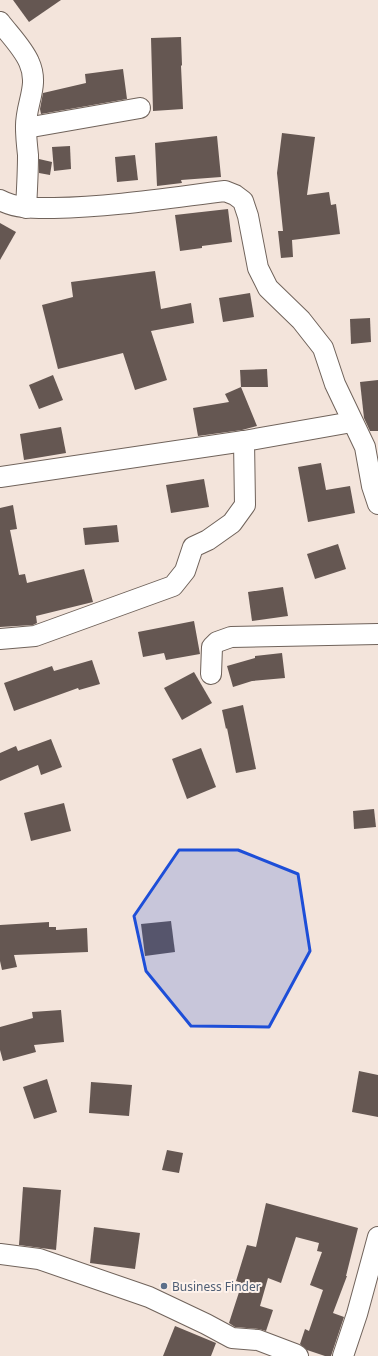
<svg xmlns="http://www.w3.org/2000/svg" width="378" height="1356" font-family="'Noto Sans',sans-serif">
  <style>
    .building { fill: #655752 }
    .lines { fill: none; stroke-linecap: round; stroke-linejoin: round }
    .minor-casing { stroke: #70635b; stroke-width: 22 }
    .minor { stroke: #fff; stroke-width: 20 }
    .marked { fill: #1d4ed8; fill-opacity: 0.2; stroke: #1d4ed8; stroke-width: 3; stroke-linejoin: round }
    .service-dot { fill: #5c6f8a; stroke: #fef2eb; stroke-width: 1.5 }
    .labels { text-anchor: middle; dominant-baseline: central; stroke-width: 4; stroke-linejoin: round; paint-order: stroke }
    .service-label { font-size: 12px; fill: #4e5e75; stroke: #fef2eb; text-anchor: start }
  </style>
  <rect width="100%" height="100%" fill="#f3e4db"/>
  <g class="building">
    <path d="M 13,0 L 61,0 L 29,22 Z"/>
    <path d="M 181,37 L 182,65 L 181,66 L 183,109 L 153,111 L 151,38 Z"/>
    <path d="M 123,69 L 127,99 L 41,114 L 40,109 L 43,93 L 86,83 L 85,74 Z"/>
    <path d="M 282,133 L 315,137 L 307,195 L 329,192 L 331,205 L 336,204 L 340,234 L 292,240 L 293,257 L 281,258 L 278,231 L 283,231 L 277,173 Z"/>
    <path d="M 217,136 L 221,177 L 181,180 L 182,183 L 157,186 L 155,143 Z"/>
    <path d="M 70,146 L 71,169 L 54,171 L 52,147 Z"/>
    <path d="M 135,155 L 138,180 L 117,182 L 115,157 Z"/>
    <path d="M 39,159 L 52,162 L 50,175 L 39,173 Z"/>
    <path d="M 228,209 L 232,242 L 202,246 L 202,248 L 180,251 L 175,215 Z"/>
    <path d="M 0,223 L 16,232 L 0,260 Z"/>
    <path d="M 155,271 L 161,309 L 191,303 L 194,323 L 151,331 L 167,380 L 135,390 L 123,353 L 58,369 L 42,305 L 73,297 L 71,282 Z"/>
    <path d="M 250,293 L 254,317 L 223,322 L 219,298 Z"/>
    <path d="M 370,318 L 371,342 L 351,344 L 350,319 Z"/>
    <path d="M 267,369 L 268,387 L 241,387 L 240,370 Z"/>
    <path d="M 53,375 L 63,400 L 39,409 L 29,385 Z"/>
    <path d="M 378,380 L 378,431 L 370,431 L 364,418 L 360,382 Z"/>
    <path d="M 241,387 L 257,426 L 242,430 L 198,436 L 193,408 L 229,402 L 225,394 Z"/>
    <path d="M 61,427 L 66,453 L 24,460 L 20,434 Z"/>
    <path d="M 321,463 L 326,490 L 350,486 L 355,513 L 308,522 L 298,467 Z"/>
    <path d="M 204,479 L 209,507 L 171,513 L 166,485 Z"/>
    <path d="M 13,505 L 17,529 L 10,530 L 19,575 L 25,574 L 27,583 L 84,569 L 93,602 L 36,616 L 37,623 L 33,625 L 0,627 L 0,508 Z"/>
    <path d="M 117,525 L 119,542 L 85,545 L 83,528 Z"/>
    <path d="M 338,544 L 346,569 L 315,579 L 307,554 Z"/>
    <path d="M 283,587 L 288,616 L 252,621 L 248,592 Z"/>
    <path d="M 194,621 L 200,654 L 166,660 L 164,653 L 143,657 L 138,632 Z"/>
    <path d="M 282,653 L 285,678 L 252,681 L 233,687 L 227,666 L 255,658 L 255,656 Z"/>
    <path d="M 92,660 L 100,684 L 79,690 L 78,688 L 14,711 L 4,683 L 52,666 L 54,671 Z"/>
    <path d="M 194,672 L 212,703 L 182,720 L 164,688 Z"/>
    <path d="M 243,705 L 256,769 L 236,773 L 227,728 L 226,729 L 222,710 Z"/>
    <path d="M 51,739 L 62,767 L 41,775 L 38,765 L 0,781 L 0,753 L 16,746 L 18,751 Z"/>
    <path d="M 201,748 L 216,787 L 187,799 L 172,759 Z"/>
    <path d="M 64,803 L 71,831 L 31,841 L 24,813 Z"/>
    <path d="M 374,809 L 376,827 L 354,829 L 353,811 Z"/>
    <path d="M 171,921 L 175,952 L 145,956 L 141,924 Z"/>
    <path d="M 49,922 L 49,927 L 56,927 L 56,930 L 87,928 L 88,952 L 14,955 L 17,967 L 2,970 L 0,961 L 0,925 Z"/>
    <path d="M 61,1010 L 64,1042 L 34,1045 L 36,1052 L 3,1061 L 0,1050 L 0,1027 L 33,1018 L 32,1012 Z"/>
    <path d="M 359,1071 L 378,1075 L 378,1117 L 352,1112 Z"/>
    <path d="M 47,1079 L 57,1112 L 34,1119 L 23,1087 Z"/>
    <path d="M 91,1082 L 132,1085 L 129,1116 L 89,1113 Z"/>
    <path d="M 167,1150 L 183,1153 L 179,1173 L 162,1170 Z"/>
    <path d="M 23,1187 L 61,1190 L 56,1250 L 19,1245 Z"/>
    <path d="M 266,1203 L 358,1228 L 346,1276 L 347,1276 L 333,1313 L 344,1317 L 331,1356 L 325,1356 L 307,1350 L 300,1344 L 305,1329 L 309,1331 L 323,1290 L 310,1285 L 322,1252 L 317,1251 L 319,1243 L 296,1237 L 281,1283 L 268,1278 L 260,1306 L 273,1310 L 266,1331 L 259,1329 L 235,1327 L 229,1323 L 242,1283 L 236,1281 L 247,1245 L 256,1247 Z"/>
    <path d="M 94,1227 L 140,1233 L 135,1269 L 90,1263 Z"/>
    <path d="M 175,1326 L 216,1343 L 211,1356 L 163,1356 Z"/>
  </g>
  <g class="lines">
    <defs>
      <g id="minor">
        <path d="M 0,22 C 9,34 23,48 29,62 C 40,86 25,104 26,128 C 26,137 27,146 28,155 C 28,173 27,190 26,208"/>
        <path d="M 26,128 L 140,108"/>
        <path d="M 0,200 C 17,209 35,208 54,208 C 111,207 168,198 225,191 L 235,195 L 243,201 L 248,216 L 258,268 L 268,288 L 301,320 L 323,348 L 335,384 L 365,447 L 372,486 L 378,504"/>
        <path d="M 0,477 L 244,441 L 352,422"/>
        <path d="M 0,639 L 35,636 L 173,586 L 185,571 L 193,547 L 208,540 L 232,523 L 245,505 L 244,441"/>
        <path d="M 211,674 L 212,647 L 217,642 L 231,637 L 378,634"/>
        <path d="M 0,1254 L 39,1259 L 149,1297 L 206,1324 L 232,1338 L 258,1340 L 295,1354 L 298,1356"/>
        <path d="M 343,1356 L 357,1314 L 378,1237"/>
      </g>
    </defs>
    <use href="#minor" class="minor-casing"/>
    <use href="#minor" class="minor"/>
  </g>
  <path class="marked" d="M 179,850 L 238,850 L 298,874 L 310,951 L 269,1027 L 191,1026 L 146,971 L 134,916 Z"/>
  <circle class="service-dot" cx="164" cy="1286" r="4"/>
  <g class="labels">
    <g class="service-label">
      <text x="172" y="1286">Business Finder</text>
    </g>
  </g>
</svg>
